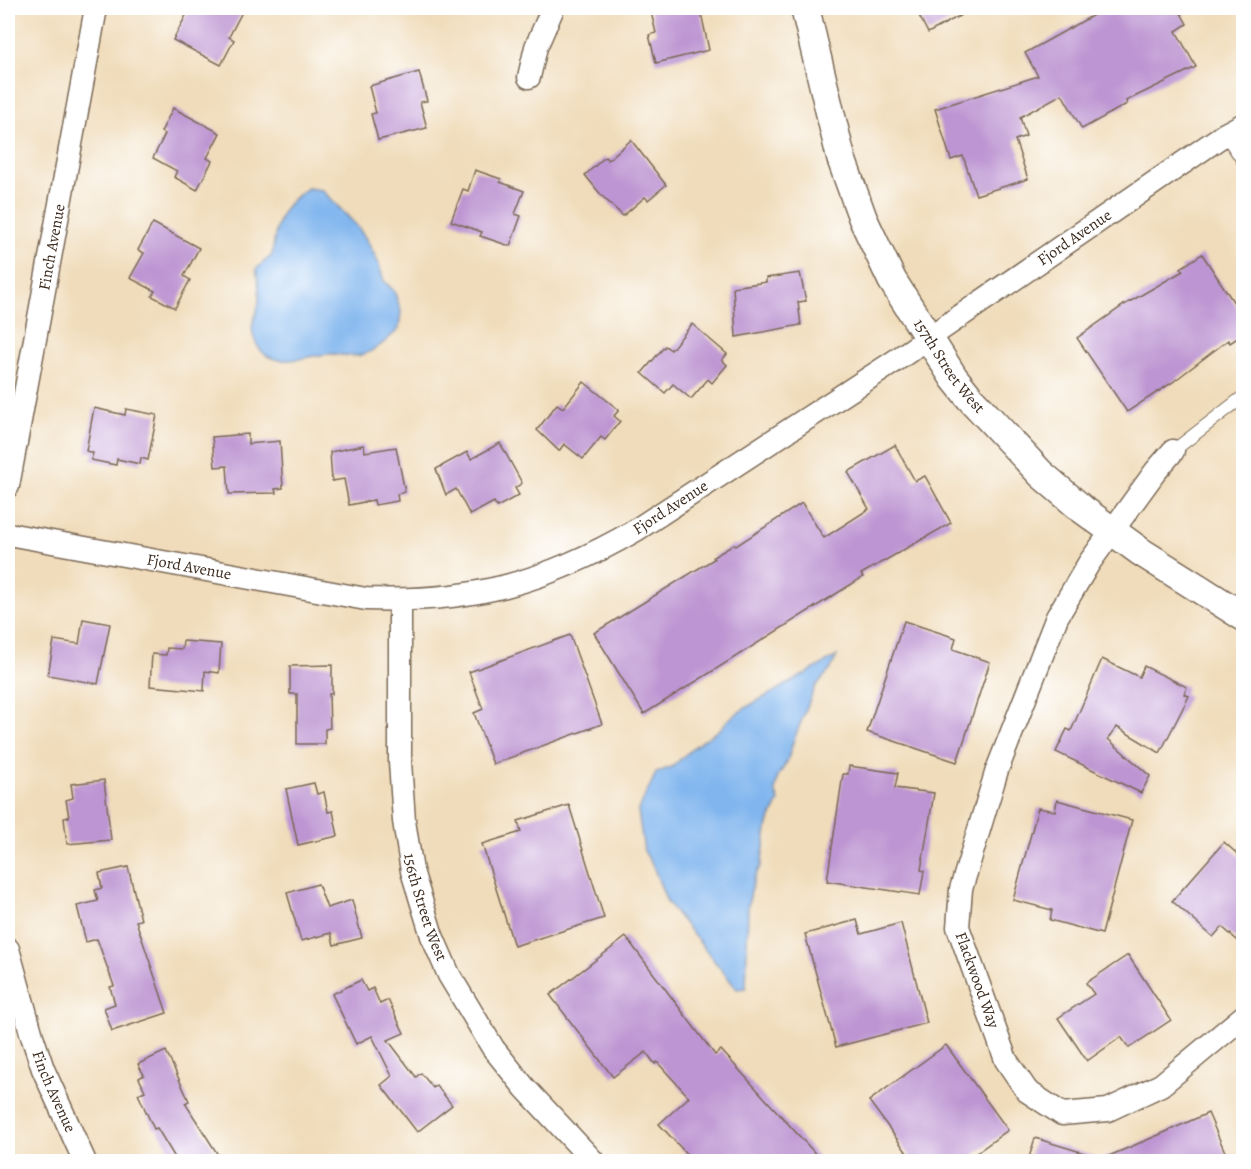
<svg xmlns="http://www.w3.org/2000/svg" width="1251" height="1169" font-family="Alegreya,serif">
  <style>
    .water { fill: #80b5ee; stroke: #5e7086; stroke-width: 1.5 }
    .building { fill: #bd95d2 }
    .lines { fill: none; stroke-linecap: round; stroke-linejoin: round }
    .service-casing { stroke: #7a6855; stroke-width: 14 }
    .minor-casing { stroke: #7a6855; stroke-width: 25 }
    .tertiary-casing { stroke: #7a6855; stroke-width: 31 }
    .service { stroke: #fff; stroke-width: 12 }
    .minor { stroke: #fff; stroke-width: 22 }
    .tertiary { stroke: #fff; stroke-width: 28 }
    .labels { text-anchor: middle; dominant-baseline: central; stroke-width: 4.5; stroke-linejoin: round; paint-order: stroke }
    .street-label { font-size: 16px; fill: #3b2a1e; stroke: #fff }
  </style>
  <rect width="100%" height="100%" fill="#fff"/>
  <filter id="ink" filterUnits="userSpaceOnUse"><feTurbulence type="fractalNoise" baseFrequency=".0167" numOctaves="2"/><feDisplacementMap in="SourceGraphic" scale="12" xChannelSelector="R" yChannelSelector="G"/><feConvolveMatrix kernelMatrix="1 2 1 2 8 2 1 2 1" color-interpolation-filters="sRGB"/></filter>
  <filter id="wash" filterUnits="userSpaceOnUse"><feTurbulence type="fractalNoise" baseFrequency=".008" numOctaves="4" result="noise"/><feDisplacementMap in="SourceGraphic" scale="24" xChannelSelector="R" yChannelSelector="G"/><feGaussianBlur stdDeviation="1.35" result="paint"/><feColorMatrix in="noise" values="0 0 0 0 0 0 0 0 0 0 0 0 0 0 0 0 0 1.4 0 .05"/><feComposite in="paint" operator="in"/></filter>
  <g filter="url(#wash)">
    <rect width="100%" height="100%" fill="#f0dcba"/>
    <g class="water">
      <path d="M 308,188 L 322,190 L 357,226 L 368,242 L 378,262 L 384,281 L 394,291 L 401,311 L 399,329 C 388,339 375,352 361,355 C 351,358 339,353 329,354 C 306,355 272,372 257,345 C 246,324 257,319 259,301 C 260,290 258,279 256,269 L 272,255 C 277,222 278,207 308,188 Z"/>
      <path d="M 837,656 L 830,670 L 815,687 L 793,742 L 787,762 L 778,776 L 775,791 L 779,801 L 768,824 L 761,865 L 754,878 L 748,905 L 746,988 L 737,989 L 667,902 L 653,866 L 644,851 L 638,811 L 656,773 L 673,766 L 695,746 L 720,729 L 729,719 L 745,708 Z"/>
    </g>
    <g id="blocks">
      <g class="building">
        <path d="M 190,8 L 244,8 L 229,37 L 234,40 L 221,65 L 173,40 Z"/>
        <path d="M 650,8 L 700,8 L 709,50 L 656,63 L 649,35 L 656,33 Z"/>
        <path d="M 915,8 L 974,8 L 928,33 Z"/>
        <path d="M 1102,8 L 1178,8 L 1187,24 L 1176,31 L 1196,67 L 1126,101 L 1127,104 L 1082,129 L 1062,94 L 1020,117 L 1026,136 L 1015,140 L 1028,179 L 976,195 L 963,156 L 951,160 L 935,109 L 1038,76 L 1025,53 L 1101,11 Z"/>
        <path d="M 419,72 L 427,101 L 420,102 L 427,128 L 378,140 L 371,114 L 376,113 L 369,86 Z"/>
        <path d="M 173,108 L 220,133 L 207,158 L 212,161 L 197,190 L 174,177 L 177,171 L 153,158 L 165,134 L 161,132 Z"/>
        <path d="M 631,140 L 666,185 L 648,200 L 645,197 L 623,216 L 602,196 L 585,175 L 605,157 L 608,160 Z"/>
        <path d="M 475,170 L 501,179 L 500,182 L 524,191 L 515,214 L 521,216 L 510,246 L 480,236 L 482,232 L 451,221 L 463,189 L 468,191 Z"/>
        <path d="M 153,223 L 199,248 L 184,276 L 190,280 L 175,308 L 152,296 L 155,291 L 130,278 L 144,253 L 138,250 Z"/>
        <path d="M 1202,254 L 1244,318 L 1244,334 L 1230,343 L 1228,340 L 1173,382 L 1127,412 L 1077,338 L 1124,305 L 1183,271 L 1181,268 Z"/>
        <path d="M 800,273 L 806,301 L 798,302 L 801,325 L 736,337 L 733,287 L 766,282 L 766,278 Z"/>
        <path d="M 692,324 L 727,354 L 722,360 L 727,365 L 712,383 L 708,379 L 691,399 L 673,384 L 665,393 L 642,373 L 665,346 L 671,350 Z"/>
        <path d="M 584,382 L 619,410 L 614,416 L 620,421 L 605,440 L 601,437 L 583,459 L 564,444 L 559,451 L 537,430 L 557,404 L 563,408 Z"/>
        <path d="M 94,408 L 125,415 L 126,409 L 157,415 L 148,460 L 141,458 L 140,464 L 117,459 L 116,465 L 91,460 L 93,453 L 86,451 Z"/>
        <path d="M 248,434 L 248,444 L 280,441 L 283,488 L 275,489 L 276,493 L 229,494 L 227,466 L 215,467 L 212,437 Z"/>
        <path d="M 500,443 L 522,483 L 515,488 L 519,495 L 497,507 L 494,502 L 470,515 L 456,489 L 446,495 L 436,469 L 467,452 L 471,459 Z"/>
        <path d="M 364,445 L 365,452 L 396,447 L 405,492 L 397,494 L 398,501 L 375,505 L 374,500 L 349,505 L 344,479 L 332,481 L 330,452 Z"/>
        <path d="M 895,445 L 915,481 L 925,476 L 951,523 L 861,574 L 863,577 L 644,714 L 594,633 L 714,559 L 713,557 L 735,544 L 736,546 L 802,503 L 824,538 L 869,509 L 848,472 Z"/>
        <path d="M 83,619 L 110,624 L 98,684 L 48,675 L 54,640 L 79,644 Z"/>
        <path d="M 904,621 L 956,638 L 953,649 L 990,662 L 957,762 L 867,732 Z"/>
        <path d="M 570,635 L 602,724 L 493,764 L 474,713 L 483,709 L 469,672 Z"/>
        <path d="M 183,641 L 221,644 L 219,673 L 205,671 L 204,691 L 150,686 L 152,654 L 166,655 L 167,648 L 182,649 Z"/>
        <path d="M 1102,659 L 1139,677 L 1144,666 L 1187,687 L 1184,694 L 1189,696 L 1160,753 L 1117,727 L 1108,739 L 1150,776 L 1141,793 L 1056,752 L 1067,729 L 1071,731 Z"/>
        <path d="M 332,665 L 332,694 L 329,694 L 330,728 L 325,729 L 325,744 L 297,744 L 297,694 L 290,694 L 290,666 Z"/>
        <path d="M 849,766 L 898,773 L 895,788 L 934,793 L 921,870 L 924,871 L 920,895 L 827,881 L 843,774 L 848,774 Z"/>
        <path d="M 104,780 L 111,840 L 67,844 L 64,818 L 69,817 L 66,800 L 73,798 L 71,784 Z"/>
        <path d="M 314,783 L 317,794 L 324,792 L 328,812 L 333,811 L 338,836 L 298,845 L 286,789 Z"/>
        <path d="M 1057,800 L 1132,820 L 1102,934 L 1050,920 L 1052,910 L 1013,900 L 1038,808 L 1055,811 Z"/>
        <path d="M 569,805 L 604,918 L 514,946 L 482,844 L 521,832 L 518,821 Z"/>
        <path d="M 1224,842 L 1244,860 L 1244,946 L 1222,927 L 1213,937 L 1172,901 Z"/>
        <path d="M 128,867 L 141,920 L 136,921 L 167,1013 L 112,1031 L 104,1008 L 115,1004 L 110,987 L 114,986 L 97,939 L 86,942 L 77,906 L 98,901 L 95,890 L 102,888 L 99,873 Z"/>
        <path d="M 318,884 L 327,908 L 352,900 L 362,938 L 334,945 L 331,933 L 301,941 L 287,893 Z"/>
        <path d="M 857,920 L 861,934 L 901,923 L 927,1023 L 836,1047 L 805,934 Z"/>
        <path d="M 626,937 L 715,1055 L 721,1050 L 822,1161 L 693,1161 L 659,1124 L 689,1097 L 657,1062 L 655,1064 L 646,1052 L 613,1077 L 550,995 Z"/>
        <path d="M 1128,955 L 1171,1020 L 1129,1048 L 1121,1037 L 1087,1061 L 1058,1018 L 1094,994 L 1086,983 Z"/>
        <path d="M 361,980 L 367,991 L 373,988 L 380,1004 L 388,1000 L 404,1033 L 388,1040 L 416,1077 L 421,1073 L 433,1088 L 436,1085 L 452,1105 L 417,1132 L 381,1085 L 392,1076 L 372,1036 L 356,1044 L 332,994 Z"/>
        <path d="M 946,1045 L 1008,1130 L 965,1161 L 913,1161 L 869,1101 Z"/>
        <path d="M 166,1051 L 189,1101 L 185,1103 L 222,1161 L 177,1161 L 157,1128 L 154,1129 L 138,1094 L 145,1091 L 139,1078 L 144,1075 L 138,1064 Z"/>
        <path d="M 1208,1113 L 1229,1161 L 1097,1161 L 1161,1134 Z"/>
        <path d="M 1035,1138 L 1094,1156 L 1093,1161 L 1028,1161 Z"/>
      </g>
    </g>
  </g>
  <g filter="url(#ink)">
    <use href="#blocks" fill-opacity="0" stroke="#7a6855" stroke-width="1.5"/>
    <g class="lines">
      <defs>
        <g id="service">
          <path d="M 1225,134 L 1244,162"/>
          <path d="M 1173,451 L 1244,396"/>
        </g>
        <g id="minor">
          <path d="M 529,77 L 536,47 L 553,8"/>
          <path id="s1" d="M 1173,451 L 1155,472 L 1089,563 L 1057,617 L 997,770 L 961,889 L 958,927 L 1006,1060 L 1027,1091 L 1062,1114 L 1108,1110 L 1161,1085 L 1244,1016"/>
          <path id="s2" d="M 8,486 L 96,8"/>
          <path id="s3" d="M 8,534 L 366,599 C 471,603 545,583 636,530 L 892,363 L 1225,134 L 1244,124"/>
          <path id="s4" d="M 400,600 L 400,762 L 404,821 L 412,871 L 432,936 L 449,975 L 493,1048 L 525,1088 L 594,1162"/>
          <path id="s5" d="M 8,949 L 32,1036 L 43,1069 L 85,1162"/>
        </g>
        <g id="tertiary">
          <path id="s6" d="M 805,8 L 841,158 L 863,219 L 892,280 L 954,378 L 970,398 L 1041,474 L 1082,509 L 1141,552 L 1244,617"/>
        </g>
      </defs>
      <use href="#service" class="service-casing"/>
      <use href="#minor" class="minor-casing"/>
      <use href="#tertiary" class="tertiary-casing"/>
      <use href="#service" class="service"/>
      <use href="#minor" class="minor"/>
      <use href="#tertiary" class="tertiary"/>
    </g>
  </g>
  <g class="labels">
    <g class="street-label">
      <text stroke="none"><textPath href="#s3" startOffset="1174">Fjord Avenue</textPath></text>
      <text stroke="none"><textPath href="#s2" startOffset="243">Finch Avenue</textPath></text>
      <text stroke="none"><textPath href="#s6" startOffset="390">157th Street West</textPath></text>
      <text stroke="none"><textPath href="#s3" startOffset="688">Fjord Avenue</textPath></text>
      <text stroke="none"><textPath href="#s3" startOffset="184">Fjord Avenue</textPath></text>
      <text stroke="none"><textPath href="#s4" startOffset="310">156th Street West</textPath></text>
      <text stroke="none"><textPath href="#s1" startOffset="586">Flackwood Way</textPath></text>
      <text stroke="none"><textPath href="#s5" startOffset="150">Finch Avenue</textPath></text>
    </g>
  </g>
  <rect width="1251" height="1169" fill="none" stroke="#fff" stroke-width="30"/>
</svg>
